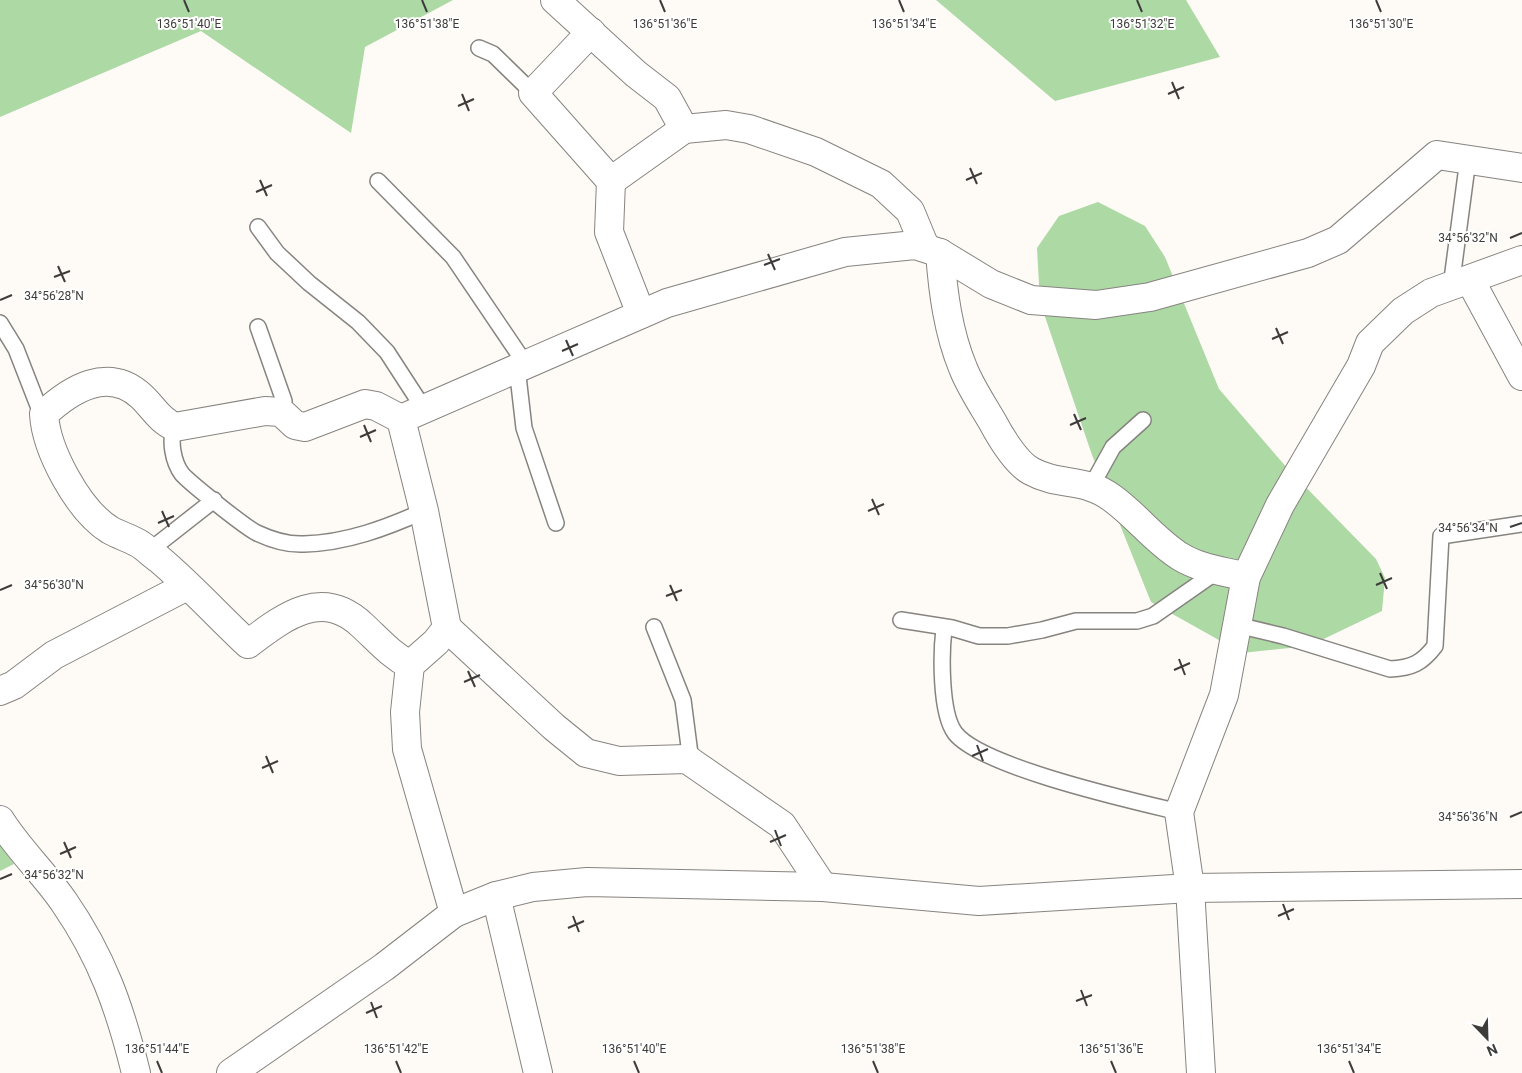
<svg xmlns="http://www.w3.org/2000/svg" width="1522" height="1073" font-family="Roboto,sans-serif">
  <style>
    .forest { fill: #add9a5 }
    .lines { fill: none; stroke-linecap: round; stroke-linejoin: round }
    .service-casing { stroke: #878480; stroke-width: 18 }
    .minor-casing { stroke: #878480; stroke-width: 30 }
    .tertiary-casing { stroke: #878480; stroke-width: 30 }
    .service { stroke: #fff; stroke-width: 15 }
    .minor { stroke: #fff; stroke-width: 28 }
    .tertiary { stroke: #fff; stroke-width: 28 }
    .ticks { fill: none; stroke: #3d3c3a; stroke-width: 2 }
    .ticks-label { font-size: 12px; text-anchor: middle; fill: #3d3c3a; stroke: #fff; stroke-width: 4; stroke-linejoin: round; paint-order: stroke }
  </style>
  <rect width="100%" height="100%" fill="#fefaf6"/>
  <g class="forest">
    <path d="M 0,0 L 453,0 L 365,47 L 351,133 L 201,31 L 0,117 Z"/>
    <path d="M 936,0 L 1186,0 L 1220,57 L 1055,101 Z"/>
    <path d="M 1098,202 L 1145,226 L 1165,257 L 1219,389 L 1288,469 L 1376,559 L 1385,578 L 1382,611 L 1309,646 L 1242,653 L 1151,602 L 1092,455 L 1040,302 L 1037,248 L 1059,216 Z"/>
    <path d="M 0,843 L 14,864 L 0,871 Z"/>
  </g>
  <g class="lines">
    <defs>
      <g id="service">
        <path d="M 479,48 L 493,54 L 533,93"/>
        <path d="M 378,181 L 453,257 L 518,353 L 523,366"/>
        <path d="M 258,227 L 277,253 L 309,283 L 358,322 L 387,352 L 424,409"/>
        <path d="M 1451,287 L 1468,159"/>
        <path d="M 0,323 L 16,349 L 39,408 L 44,414"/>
        <path d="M 258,327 L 284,401 L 281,412"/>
        <path d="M 515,369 L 518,376 L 524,428 L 556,523"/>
        <path d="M 175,427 C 169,440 173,462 182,474 C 190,483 246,528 257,533 C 272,540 287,545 304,544 C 346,543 386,528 424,511"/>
        <path d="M 1092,485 L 1113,447 L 1143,420"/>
        <path d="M 149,551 L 214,500"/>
        <path d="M 901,620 L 952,628 L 979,636 L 1008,636 L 1042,630 L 1076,621 L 1137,621 L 1153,616 L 1216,572"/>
        <path d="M 1237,625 L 1283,636 L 1390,669 C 1412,668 1422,663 1435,646 L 1441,536 L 1522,524"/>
        <path d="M 654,627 L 683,700 L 691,762"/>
        <path d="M 944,629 C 941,653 940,713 955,733 C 981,767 1133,801 1179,812"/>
      </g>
      <g id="minor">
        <path d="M 555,0 L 636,74 L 667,98 L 684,129 L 726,125 L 749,129 L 816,152 L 881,184 L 910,211 L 925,247"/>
        <path d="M 591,32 L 533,93 L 611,181 L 684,129"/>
        <path d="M 611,181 L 609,232 L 641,314"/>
        <path d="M 940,253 C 943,292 948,332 963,368 C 970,386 982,404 992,421 C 1000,436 1016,463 1031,471 C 1060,487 1084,477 1112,498 C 1137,516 1155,541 1181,557 C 1201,569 1224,571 1246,577"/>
        <path d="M 1470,280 L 1522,376"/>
        <path d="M 401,419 L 376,406 L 365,404 L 305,427 L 295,425 L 281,412 L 265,411 L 175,427 C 159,420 153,407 141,396 C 108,366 71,389 44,414 C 46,450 78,510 110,530 C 119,535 129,538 138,543 C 145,547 152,554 159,559 C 190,585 218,616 248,644 C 285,616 322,587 363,626 C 379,641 391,655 410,665"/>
        <path d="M 447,628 L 554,727 L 586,753 L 619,761 L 687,759 L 691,762 L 782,825 L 823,887"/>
        <path d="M 0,691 L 14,685 L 54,655 L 187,586"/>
        <path d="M 0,820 C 18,849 44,873 64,902 C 102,957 120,1008 136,1073"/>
        <path d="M 496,896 L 538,1073"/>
        <path d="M 454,913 L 407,749 L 405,712 L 410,665 L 436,642 L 447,628 L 424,511 L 401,419 L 667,303 L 845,252 L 915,245 L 940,253 L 991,284 L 1031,300 L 1096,305 L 1150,297 L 1308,253 L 1338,240 L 1437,155 L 1522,168"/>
        <path d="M 1201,1073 L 1190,888 L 1179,812 L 1224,695 L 1246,577 L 1280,505 L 1361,366 L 1370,343 L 1403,311 L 1431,293 L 1522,260"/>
      </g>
      <path id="tertiary" d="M 231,1073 L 384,967 L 454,913 L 496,896 L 533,887 L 587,882 L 823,887 L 979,901 L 1190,888 L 1522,884"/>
    </defs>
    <use href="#service" class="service-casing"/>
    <use href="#minor" class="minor-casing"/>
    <use href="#tertiary" class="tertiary-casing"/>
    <use href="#service" class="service"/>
    <use href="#minor" class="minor"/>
    <use href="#tertiary" class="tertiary"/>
  </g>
  <path class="ticks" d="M 184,0 L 189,12M 422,0 L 427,12M 660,0 L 665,12M 899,0 L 904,12M 1137,0 L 1142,12M 1376,0 L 1381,12M 1172,82 L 1179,99M 462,94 L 469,111M 1168,94 L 1184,87M 458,106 L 474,99M 970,168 L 977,184M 260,180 L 267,196M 966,180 L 982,173M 256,192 L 272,185M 1510,238 L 1522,233M 768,254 L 775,270M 764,265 L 780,259M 58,266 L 65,282M 54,277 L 70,271M 0,300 L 12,295M 1276,328 L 1283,344M 1272,339 L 1288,332M 566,340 L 573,356M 562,351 L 578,344M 1074,414 L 1081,430M 364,425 L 371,442M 1070,425 L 1086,418M 360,437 L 376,430M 872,499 L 879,515M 162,511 L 169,527M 868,511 L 884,504M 158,523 L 174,516M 1510,527 L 1522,523M 1380,573 L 1387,589M 670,585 L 677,601M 1376,585 L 1392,578M 0,590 L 12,585M 666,596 L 682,590M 1179,659 L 1185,675M 1174,670 L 1190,663M 468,671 L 475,687M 464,682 L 480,675M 977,745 L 983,761M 266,756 L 273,773M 972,756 L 988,749M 262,768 L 278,761M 1510,817 L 1522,812M 775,830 L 781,846M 64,842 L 71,858M 770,842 L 786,835M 60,854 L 76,847M 0,879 L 12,874M 1283,904 L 1289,920M 573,916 L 579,932M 1278,916 L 1294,909M 568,928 L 584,921M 1081,990 L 1087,1006M 1076,1001 L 1092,995M 371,1002 L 377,1018M 366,1013 L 382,1006M 157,1061 L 162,1073M 396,1061 L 401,1073M 634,1061 L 639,1073M 873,1061 L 878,1073M 1111,1061 L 1116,1073M 1349,1061 L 1354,1073"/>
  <g class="ticks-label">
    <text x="189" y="28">136°51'40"E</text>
    <text x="427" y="28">136°51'38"E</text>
    <text x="665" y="28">136°51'36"E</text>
    <text x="904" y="28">136°51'34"E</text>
    <text x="1142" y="28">136°51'32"E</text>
    <text x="1381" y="28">136°51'30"E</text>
    <text x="1468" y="242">34°56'32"N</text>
    <text x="54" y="300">34°56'28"N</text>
    <text x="1468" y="532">34°56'34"N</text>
    <text x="54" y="589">34°56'30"N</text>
    <text x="1468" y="821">34°56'36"N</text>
    <text x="54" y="879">34°56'32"N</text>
    <text x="157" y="1053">136°51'44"E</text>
    <text x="396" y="1053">136°51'42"E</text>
    <text x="634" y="1053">136°51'40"E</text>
    <text x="873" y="1053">136°51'38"E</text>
    <text x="1111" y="1053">136°51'36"E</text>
    <text x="1349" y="1053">136°51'34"E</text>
  </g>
  <g transform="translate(1487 1038) rotate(157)" stroke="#ffffff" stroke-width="4" paint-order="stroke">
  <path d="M0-4L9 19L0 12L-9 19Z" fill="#3d3c3a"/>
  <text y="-8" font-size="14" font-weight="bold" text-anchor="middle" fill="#3d3c3a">N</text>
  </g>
</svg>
